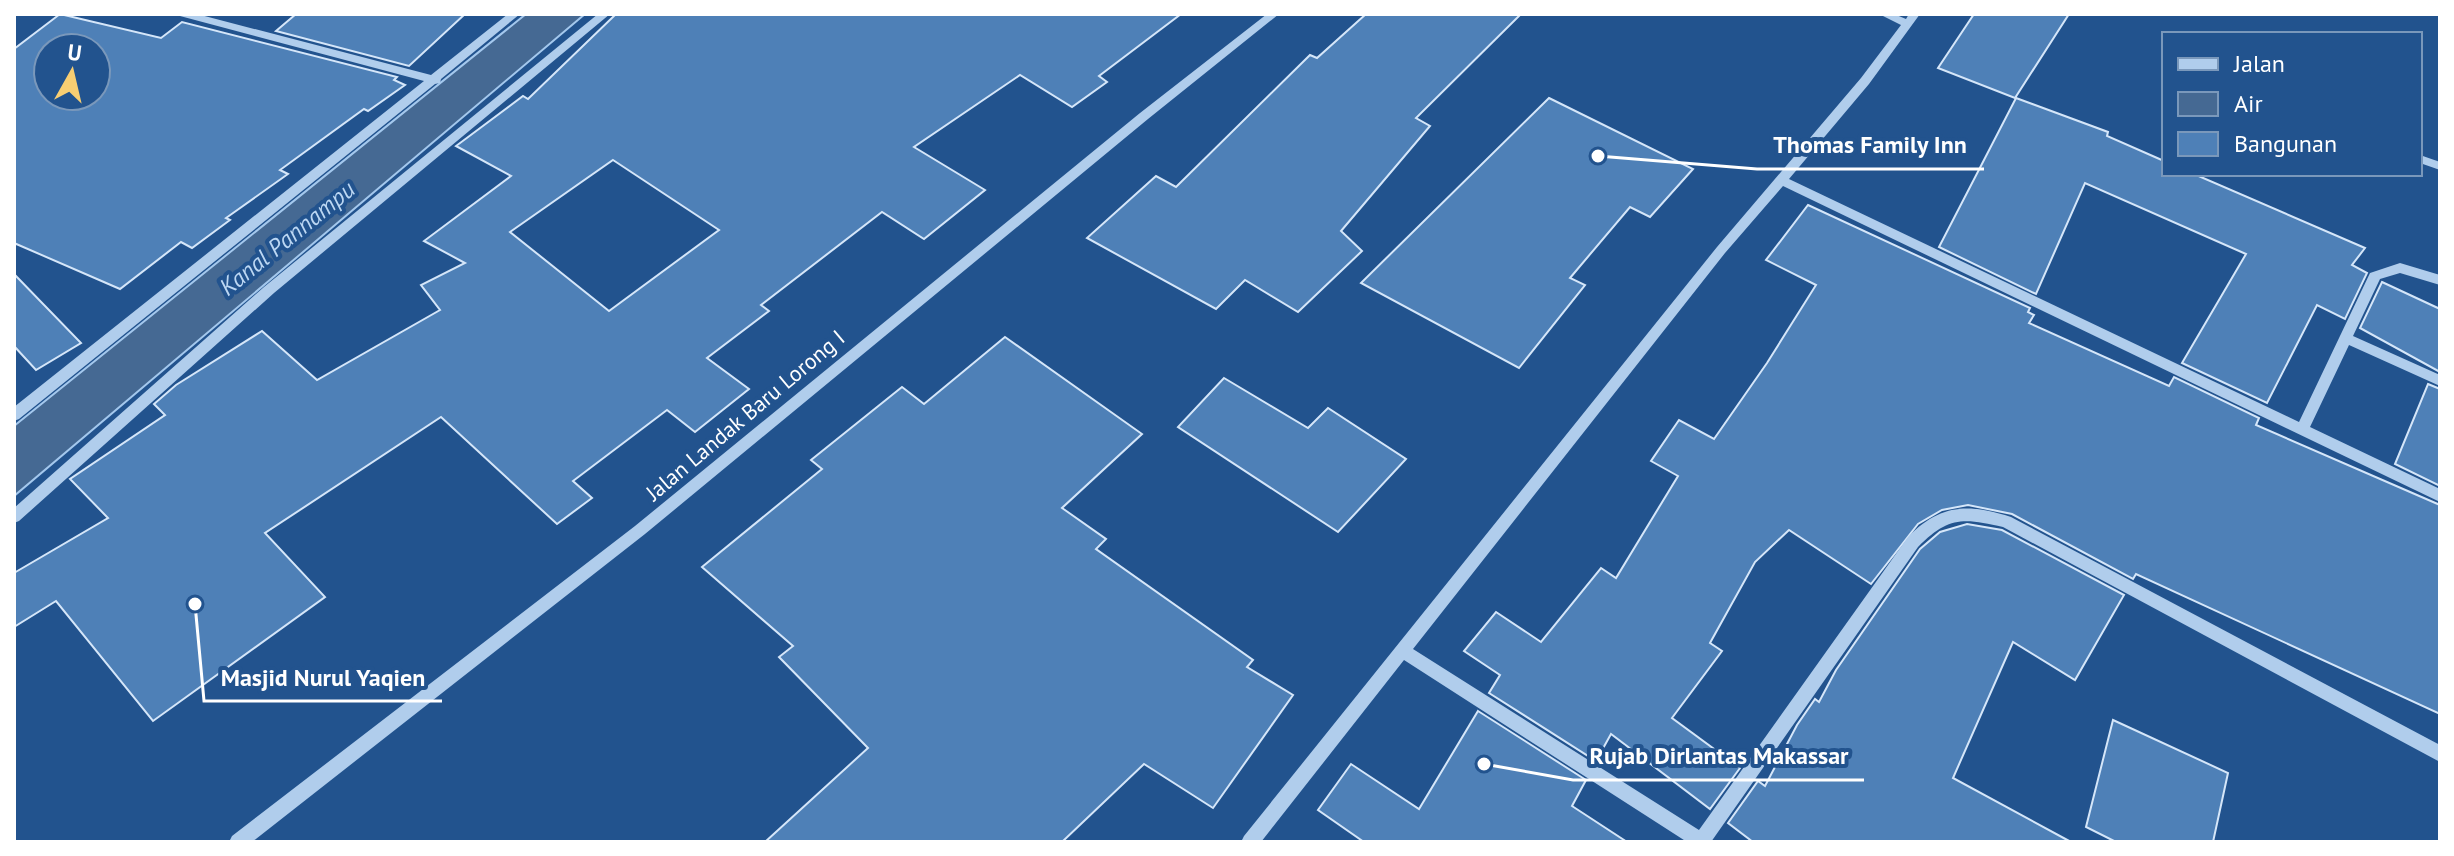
<svg xmlns="http://www.w3.org/2000/svg" width="2454" height="856" font-family="'PT Sans',sans-serif">
  <style>
    .water { fill: #456993; stroke: #a4c8ed; stroke-width: 2 }
    .building { fill: #4e80b7; stroke: #d5e6f9; stroke-width: 2; fill-rule: evenodd }
    .lines { fill: none; stroke-linecap: round; stroke-linejoin: round }
    .minor { fill: #b0cdec; fill-rule: evenodd }
    .labels { text-anchor: middle; dominant-baseline: central; stroke-width: 8; stroke-linejoin: round; paint-order: stroke }
    .street-label { font-size: 22px; fill: #fff; stroke: #22538e }
    .water-label { font-size: 24px; font-style: italic; fill: #bcd7f3; stroke: #22538e }
    .leader { fill: none; stroke: #fff; stroke-width: 3 }
    .callout-dot { fill: #fff; stroke: #22538e; stroke-width: 3 }
    .callout-label { font-size: 24px; text-anchor: middle; font-weight: bold; fill: #fff; stroke: #22538e; stroke-width: 8; stroke-linejoin: round; paint-order: stroke }
  </style>
  <rect width="100%" height="100%" fill="#22538e"/>
  <path class="water" d="M 526,14 L 585,14 L 14,496 L 14,426 Z"/>
  <g class="building">
    <path d="M 60,14 L 161,38 L 182,22 L 397,77 L 394,80 L 405,85 L 368,111 L 364,109 L 280,170 L 288,174 L 226,218 L 230,220 L 192,248 L 181,242 L 120,289 L 14,243 L 14,49 ZM 48,48 L 96,48 L 96,96 L 48,96 Z"/>
    <path d="M 296,14 L 465,14 L 409,66 L 276,31 Z"/>
    <path d="M 616,14 L 1181,14 L 1099,76 L 1107,82 L 1072,107 L 1020,75 L 914,147 L 985,190 L 924,239 L 882,212 L 761,305 L 769,311 L 707,358 L 749,389 L 695,432 L 667,410 L 573,481 L 592,498 L 557,524 L 441,417 L 265,533 L 325,597 L 153,721 L 56,601 L 14,627 L 14,573 L 108,518 L 70,479 L 165,415 L 154,404 L 176,385 L 262,331 L 317,380 L 440,310 L 421,285 L 465,263 L 424,241 L 511,176 L 456,146 L 523,96 L 528,99 ZM 613,160 L 719,230 L 609,311 L 510,232 Z"/>
    <path d="M 1366,14 L 1521,14 L 1416,118 L 1430,126 L 1341,231 L 1362,251 L 1298,312 L 1245,280 L 1216,309 L 1087,238 L 1156,176 L 1176,187 L 1310,55 L 1317,58 Z"/>
    <path d="M 1974,14 L 2069,14 L 2015,98 L 1938,68 Z"/>
    <path d="M 1549,98 L 1693,169 L 1650,217 L 1630,207 L 1570,278 L 1585,285 L 1519,368 L 1361,283 Z"/>
    <path d="M 2016,98 L 2108,132 L 2107,136 L 2164,161 L 2164,174 L 2194,174 L 2365,248 L 2352,265 L 2367,273 L 2345,319 L 2317,305 L 2267,403 L 2182,363 L 2246,254 L 2085,183 L 2036,294 L 1939,247 Z"/>
    <path d="M 1808,205 L 2030,308 L 2028,312 L 2034,315 L 2029,323 L 2169,386 L 2174,377 L 2259,418 L 2256,425 L 2440,505 L 2440,714 L 2136,574 L 2133,579 L 2012,514 L 1968,505 L 1942,510 L 1918,524 L 1871,584 L 1789,530 L 1755,562 L 1710,643 L 1722,651 L 1672,718 L 1740,768 L 1710,809 L 1611,734 L 1596,761 L 1489,693 L 1500,675 L 1464,651 L 1496,612 L 1541,642 L 1601,568 L 1616,578 L 1678,476 L 1651,461 L 1679,420 L 1714,439 L 1767,363 L 1816,285 L 1766,260 Z"/>
    <path d="M 14,274 L 81,343 L 36,370 L 14,346 Z"/>
    <path d="M 2382,282 L 2440,309 L 2440,372 L 2360,328 Z"/>
    <path d="M 1005,337 L 1142,434 L 1062,508 L 1106,539 L 1096,549 L 1253,660 L 1247,667 L 1293,695 L 1213,808 L 1144,764 L 1062,842 L 765,842 L 868,748 L 779,657 L 793,646 L 702,567 L 822,469 L 811,460 L 902,387 L 924,404 Z"/>
    <path d="M 1224,378 L 1308,428 L 1328,408 L 1406,459 L 1338,532 L 1178,427 Z"/>
    <path d="M 2428,384 L 2440,389 L 2440,486 L 2395,464 Z"/>
    <path d="M 1967,524 L 2002,530 L 2124,595 L 2075,680 L 2013,642 L 1953,778 L 2071,842 L 1753,842 L 1728,823 L 1758,781 L 1765,786 L 1797,725 L 1815,699 L 1819,702 L 1836,670 L 1920,549 L 1940,532 Z"/>
    <path d="M 1478,711 L 1586,780 L 1572,806 L 1627,842 L 1364,842 L 1318,810 L 1351,764 L 1419,809 Z"/>
    <path d="M 2113,720 L 2228,773 L 2213,842 L 2116,842 L 2086,827 Z"/>
  </g>
  <g class="lines">
    <g class="minor">
      <path d="M 179,14 L 197,14 L 431,75 L 508,14 L 520,14 L 441,79 L 440,83 L 435,84 L 19,419 L 14,421 L 14,407 L 424,81 L 180,16 Z"/>
      <path d="M 598,14 L 610,14 L 274,293 L 19,521 L 14,523 L 14,508 L 264,287 Z"/>
      <path d="M 1267,14 L 1279,14 L 1148,119 L 645,534 L 252,842 L 229,842 L 232,836 L 635,526 L 1140,113 Z"/>
      <path d="M 1879,14 L 1894,14 L 1906,19 L 1909,14 L 1920,14 L 1869,84 L 1789,179 L 2299,422 L 2370,273 L 2400,263 L 2440,275 L 2440,285 L 2400,273 L 2380,279 L 2353,336 L 2440,375 L 2440,386 L 2349,345 L 2310,427 L 2440,489 L 2440,502 L 1783,186 L 1725,253 L 1413,649 L 1699,830 L 1908,537 C 1940,504 1968,503 2011,517 L 2440,745 L 2440,762 L 2003,527 C 1964,518 1948,516 1918,547 L 1711,842 L 1687,842 L 1404,660 L 1261,842 L 1241,842 L 1244,836 L 1717,247 L 1861,78 L 1901,25 Z"/>
      <path d="M 2420,155 L 2440,162 L 2440,170 L 2420,163 Z"/>
    </g>
  </g>
  <g class="labels">
    <g class="street-label">
      <text transform="translate(745 415) rotate(-40)">Jalan Landak Baru Lorong I</text>
    </g>
    <g class="water-label">
      <text transform="translate(287 238) rotate(-39)">Kanal Pannampu</text>
    </g>
  </g>
  <path class="leader" d="M1598 156L1757 169H1984M195 604L204 701H442M1484 764L1573 780H1864"/>
  <g class="callout-dot">
    <circle cx="1598" cy="156" r="8"/>
    <circle cx="195" cy="604" r="8"/>
    <circle cx="1484" cy="764" r="8"/>
  </g>
  <g class="callout-label">
    <text x="1870" y="153">Thomas Family Inn</text>
    <text x="323" y="686">Masjid Nurul Yaqien</text>
    <text x="1719" y="764">Rujab Dirlantas Makassar</text>
  </g>
  <rect width="2454" height="856" fill="none" stroke="#ffffff" stroke-width="32"/>
  <rect x="2162" y="32" width="260" height="144" fill="#22538e" stroke="#7a98bb" stroke-width="2"/>
  <rect x="2178" y="58" width="40" height="12" fill="#b0cdec" stroke="#7a98bb" stroke-width="2"/>
  <text x="2234" y="72" font-size="24" fill="#ffffff">Jalan</text>
  <rect x="2178" y="92" width="40" height="24" fill="#456993" stroke="#7a98bb" stroke-width="2"/>
  <text x="2234" y="112" font-size="24" fill="#ffffff">Air</text>
  <rect x="2178" y="132" width="40" height="24" fill="#4e80b7" stroke="#7a98bb" stroke-width="2"/>
  <text x="2234" y="152" font-size="24" fill="#ffffff">Bangunan</text>
  <g transform="translate(72 72) rotate(8)"><circle r="38" fill="#22538e" stroke="#7a98bb" stroke-width="2"/>
  <path d="M0-6L14 30L0 20L-14 30Z" fill="#f8ce72"/>
  <text y="-12" font-size="22" font-weight="bold" text-anchor="middle" fill="#ffffff">U</text>
  </g>
</svg>
